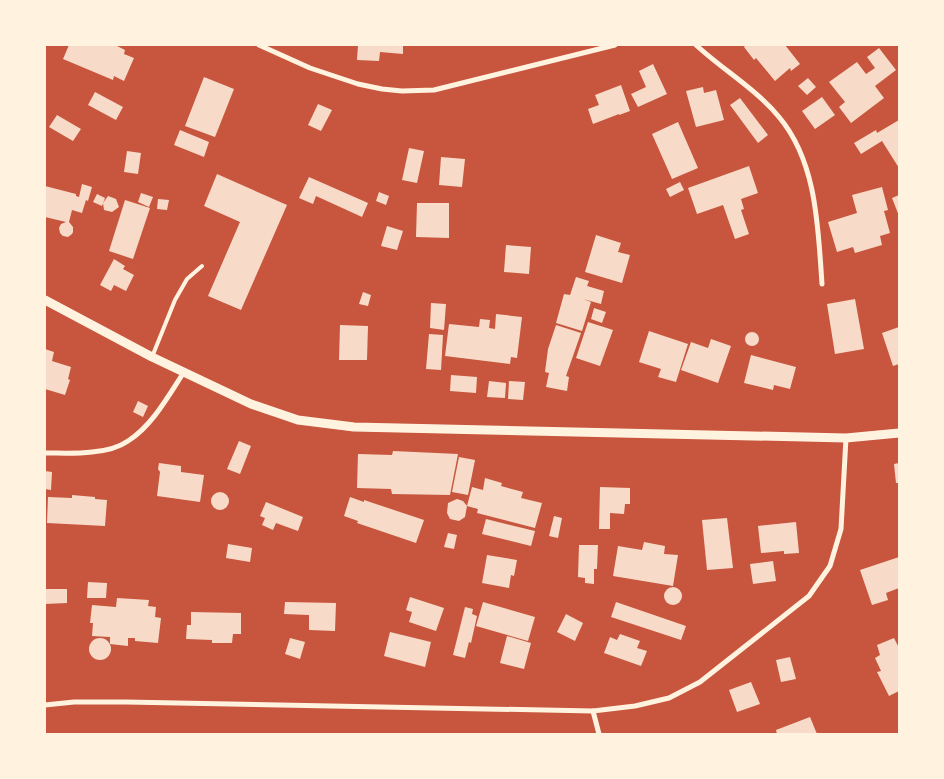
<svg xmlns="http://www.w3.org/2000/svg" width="944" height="779" font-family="Lora,serif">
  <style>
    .building { fill: #f7dbc8 }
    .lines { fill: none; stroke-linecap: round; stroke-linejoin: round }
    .service { stroke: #fff3e0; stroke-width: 4 }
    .minor { stroke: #fff3e0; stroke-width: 5 }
    .tertiary { stroke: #fff3e0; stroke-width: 9 }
  </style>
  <rect width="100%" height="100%" fill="#c8553d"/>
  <g class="building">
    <path d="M 69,45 L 117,45 L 117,46 L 125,50 L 124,54 L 134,58 L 124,81 L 114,76 L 113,80 L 63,59 Z"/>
    <path d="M 358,45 L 403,45 L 403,54 L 380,52 L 379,61 L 357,60 Z"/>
    <path d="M 746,45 L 785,45 L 800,64 L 791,71 L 790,68 L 775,81 L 756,58 L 754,60 L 744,47 Z"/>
    <path d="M 879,48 L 896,70 L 875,86 L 884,98 L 851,123 L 839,107 L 845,102 L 829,82 L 857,62 L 866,74 L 875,68 L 867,57 Z"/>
    <path d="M 653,64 L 667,94 L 638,107 L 631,94 L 646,87 L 639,71 Z"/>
    <path d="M 204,77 L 234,89 L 215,137 L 185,126 Z"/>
    <path d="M 808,78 L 816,87 L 807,95 L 798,86 Z"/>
    <path d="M 621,85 L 630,111 L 619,115 L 619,114 L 593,124 L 588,109 L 599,105 L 595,95 Z"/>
    <path d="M 703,87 L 704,93 L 716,90 L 724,120 L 696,127 L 686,91 Z"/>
    <path d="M 95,92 L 123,107 L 116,120 L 88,105 Z"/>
    <path d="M 822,97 L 835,115 L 815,129 L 802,111 Z"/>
    <path d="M 740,98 L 768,135 L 758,143 L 730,105 Z"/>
    <path d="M 318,104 L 332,110 L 321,131 L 308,125 Z"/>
    <path d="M 57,115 L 81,129 L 73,141 L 49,127 Z"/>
    <path d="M 899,120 L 899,168 L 882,141 L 861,154 L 854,143 L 876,130 L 877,133 Z"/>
    <path d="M 678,122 L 698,168 L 672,179 L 652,134 Z"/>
    <path d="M 180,130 L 209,142 L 204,157 L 174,145 Z"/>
    <path d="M 409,148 L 424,151 L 417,183 L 402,180 Z"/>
    <path d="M 127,151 L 141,153 L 138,174 L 124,172 Z"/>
    <path d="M 441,157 L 465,159 L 462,187 L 439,185 Z"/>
    <path d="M 749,166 L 758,193 L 741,199 L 744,209 L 741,210 L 749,234 L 735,239 L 723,205 L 697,214 L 688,188 Z"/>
    <path d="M 217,174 L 287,205 L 241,310 L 208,296 L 240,222 L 204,206 Z"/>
    <path d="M 309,177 L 368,203 L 362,217 L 316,196 L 313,204 L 299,198 Z"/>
    <path d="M 680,182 L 684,190 L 670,197 L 666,189 Z"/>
    <path d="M 82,184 L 92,187 L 88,201 L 86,200 L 82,213 L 72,210 L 69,222 L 73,227 L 73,232 L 72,234 L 68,237 L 63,236 L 60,233 L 59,228 L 61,224 L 66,222 L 45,217 L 45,186 L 76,194 L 76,196 L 79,197 Z"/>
    <path d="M 882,187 L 888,210 L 884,211 L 890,233 L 880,236 L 882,245 L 855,253 L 853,247 L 837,252 L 828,222 L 857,213 L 852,195 Z"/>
    <path d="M 379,192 L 389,196 L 386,205 L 376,201 Z"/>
    <path d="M 141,193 L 153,197 L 149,207 L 138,202 Z"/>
    <path d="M 97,194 L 105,198 L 102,206 L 93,202 Z"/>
    <path d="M 899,195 L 899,216 L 892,198 Z"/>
    <path d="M 108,196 L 116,199 L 119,207 L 112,212 L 104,210 L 103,203 Z"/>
    <path d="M 158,199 L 169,200 L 167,210 L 157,209 Z"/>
    <path d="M 125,200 L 150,208 L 133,259 L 109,251 Z"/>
    <path d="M 417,203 L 449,203 L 449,238 L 416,237 Z"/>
    <path d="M 387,226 L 403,231 L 397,250 L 381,246 Z"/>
    <path d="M 596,235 L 621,243 L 618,252 L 630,255 L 622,283 L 585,272 Z"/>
    <path d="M 506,245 L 531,247 L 529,274 L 504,272 Z"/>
    <path d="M 114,259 L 125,266 L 123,269 L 134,275 L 126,291 L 114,285 L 111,291 L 100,285 Z"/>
    <path d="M 576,277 L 589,281 L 587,286 L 604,291 L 601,304 L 583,299 L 591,302 L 582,331 L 556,323 L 564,294 L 570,295 Z"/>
    <path d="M 363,292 L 371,295 L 368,306 L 359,304 Z"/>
    <path d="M 855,299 L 864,349 L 835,354 L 827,304 Z"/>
    <path d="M 431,303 L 446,304 L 444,330 L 430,328 Z"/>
    <path d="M 594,308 L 606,312 L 602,323 L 591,319 Z"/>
    <path d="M 496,314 L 522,317 L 517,358 L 511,357 L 510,364 L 445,356 L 449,324 L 479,327 L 480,319 L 490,320 L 489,328 L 495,329 Z"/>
    <path d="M 588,322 L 613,330 L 600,366 L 576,358 Z"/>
    <path d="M 340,325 L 368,326 L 367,360 L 339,360 Z"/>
    <path d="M 556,325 L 581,333 L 566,376 L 569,377 L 567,391 L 546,387 L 549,373 L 545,372 L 548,349 Z"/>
    <path d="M 899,327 L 899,364 L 893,366 L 882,333 Z"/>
    <path d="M 649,331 L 688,344 L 676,382 L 658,377 L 661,369 L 639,362 Z"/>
    <circle cx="752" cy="339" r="7"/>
    <path d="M 429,334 L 443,335 L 441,370 L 426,369 Z"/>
    <path d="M 711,339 L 731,346 L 718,383 L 681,370 L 691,342 L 708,348 Z"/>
    <path d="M 45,349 L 54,352 L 52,361 L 71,367 L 68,379 L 70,380 L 65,395 L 45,389 Z"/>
    <path d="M 751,355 L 796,367 L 790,389 L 774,385 L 773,390 L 744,383 Z"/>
    <path d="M 451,375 L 477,377 L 476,393 L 450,391 Z"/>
    <path d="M 489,381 L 506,383 L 505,398 L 487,397 Z"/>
    <path d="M 509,381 L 525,382 L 523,400 L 508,399 Z"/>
    <path d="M 138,401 L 148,406 L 143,417 L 133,412 Z"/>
    <path d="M 239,441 L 251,446 L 240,474 L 227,469 Z"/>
    <path d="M 393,451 L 458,454 L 450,495 L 392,494 L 391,489 L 357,488 L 358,454 L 392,455 Z"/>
    <path d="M 459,457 L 475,460 L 468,495 L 452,492 Z"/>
    <path d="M 159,463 L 181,466 L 181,472 L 204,475 L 200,502 L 157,496 L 160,472 L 158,469 Z"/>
    <path d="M 899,463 L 899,483 L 896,483 L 894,464 Z"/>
    <path d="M 45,471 L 52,472 L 51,490 L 45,489 Z"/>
    <path d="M 485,478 L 502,483 L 501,486 L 523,492 L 521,498 L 542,503 L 535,528 L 477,513 L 478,509 L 467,506 L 472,487 L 483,490 Z"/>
    <path d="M 600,487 L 630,488 L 630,504 L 625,504 L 624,514 L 610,513 L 610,529 L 599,529 Z"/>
    <circle cx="220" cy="501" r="9"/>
    <path d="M 72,495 L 95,497 L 95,499 L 107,500 L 105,526 L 47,523 L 48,497 L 72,498 Z"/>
    <path d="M 350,497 L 364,502 L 364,500 L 424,520 L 416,543 L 357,523 L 358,521 L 344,516 Z"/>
    <path d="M 457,499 L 463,501 L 467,506 L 465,517 L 459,521 L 450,519 L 447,513 L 448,503 Z"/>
    <path d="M 266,502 L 303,517 L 298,531 L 276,523 L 273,530 L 262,525 L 265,518 L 260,516 Z"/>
    <path d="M 554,516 L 562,518 L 558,538 L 549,536 Z"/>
    <path d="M 727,518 L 733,568 L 707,570 L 702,520 Z"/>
    <path d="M 486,519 L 535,531 L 531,546 L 482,534 Z"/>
    <path d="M 796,522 L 799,553 L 784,554 L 784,551 L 761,553 L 758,526 Z"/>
    <path d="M 448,533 L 457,535 L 454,549 L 444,547 Z"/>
    <path d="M 644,542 L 665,546 L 664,554 L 678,555 L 673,586 L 613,576 L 618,546 L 642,550 Z"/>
    <path d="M 228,544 L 252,548 L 250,562 L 226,558 Z"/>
    <path d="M 579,545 L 598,545 L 597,569 L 594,569 L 594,584 L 585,583 L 585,578 L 578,577 Z"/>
    <path d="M 487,555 L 517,560 L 514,576 L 511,575 L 509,588 L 482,583 Z"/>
    <path d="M 899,557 L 899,588 L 886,593 L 888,600 L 872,605 L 860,570 Z"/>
    <path d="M 773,561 L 776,581 L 753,584 L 750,564 Z"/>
    <path d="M 88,582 L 107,583 L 106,598 L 87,598 Z"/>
    <circle cx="673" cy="596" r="9"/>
    <path d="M 45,589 L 67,589 L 67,603 L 45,604 Z"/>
    <path d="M 410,597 L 444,608 L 436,631 L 409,622 L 412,612 L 406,610 Z"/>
    <path d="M 117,598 L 149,600 L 148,606 L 156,607 L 155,617 L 161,618 L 158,643 L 135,641 L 135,638 L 128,638 L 128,646 L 110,644 L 110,637 L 92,636 L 93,623 L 90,623 L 92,605 L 116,607 Z"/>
    <path d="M 285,602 L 336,603 L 335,631 L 309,630 L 309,615 L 284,614 Z"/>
    <path d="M 483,602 L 535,617 L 528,641 L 476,626 Z"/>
    <path d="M 616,602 L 686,626 L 681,640 L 611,617 Z"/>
    <path d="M 465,607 L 473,609 L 472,614 L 477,616 L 471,643 L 469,642 L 465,658 L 453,655 Z"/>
    <path d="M 191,612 L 241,613 L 241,634 L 233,634 L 232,643 L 212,643 L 212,640 L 186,639 L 187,625 L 191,625 Z"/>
    <path d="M 566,614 L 583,623 L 575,641 L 557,632 Z"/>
    <path d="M 390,632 L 431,642 L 425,667 L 384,656 Z"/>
    <path d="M 620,634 L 640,641 L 637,648 L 647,651 L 641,666 L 604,653 L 610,637 L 617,640 Z"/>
    <path d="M 507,636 L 531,643 L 524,669 L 500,663 Z"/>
    <path d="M 290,638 L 305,642 L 300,659 L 285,654 Z"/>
    <path d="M 894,638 L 898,646 L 899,646 L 899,691 L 889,696 L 877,672 L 881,671 L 875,658 L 880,655 L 877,645 Z"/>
    <circle cx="100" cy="649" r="11"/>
    <path d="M 790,657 L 796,679 L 781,682 L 776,660 Z"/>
    <path d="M 751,682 L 760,704 L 737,712 L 729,690 Z"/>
    <path d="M 810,717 L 817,734 L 777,734 L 776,730 Z"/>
  </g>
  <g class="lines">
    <path class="service" d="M 152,357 L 175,300 L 187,279 L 202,266"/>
    <g class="minor">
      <path d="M 259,45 L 310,68 L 358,84 L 382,89 L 402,91 L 434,90 L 615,45"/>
      <path d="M 696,45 C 723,70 756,89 779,117 C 817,162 818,228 822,284"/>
      <path d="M 45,453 C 60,453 76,454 92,452 C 104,451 118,448 128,441 C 152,426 169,395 184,372"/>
      <path d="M 45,705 L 74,702 L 126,702 L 593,711 L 635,706 L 669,698 L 700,682 L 809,596 L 830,566 L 841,529 L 846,438"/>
      <path d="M 593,711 L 599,734"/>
    </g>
    <path class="tertiary" d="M 45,300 L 152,357 L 251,404 L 298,420 L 354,427 L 846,438 L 899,433"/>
  </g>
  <rect width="944" height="779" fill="none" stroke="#fff3e0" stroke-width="92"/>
</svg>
